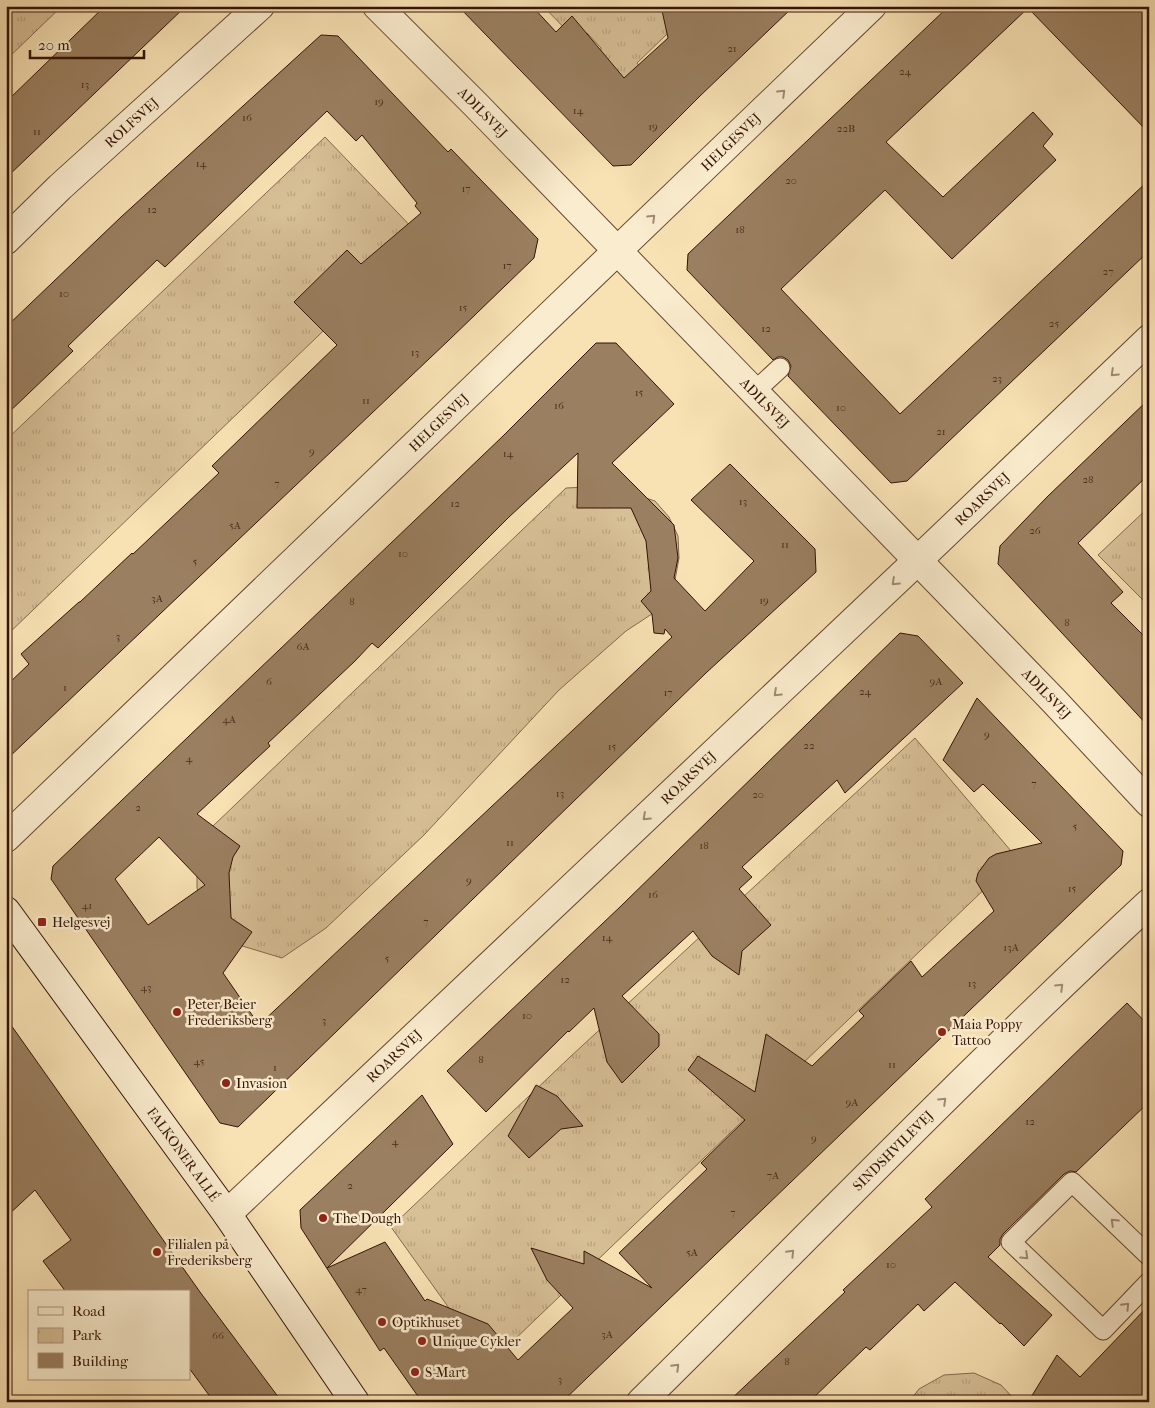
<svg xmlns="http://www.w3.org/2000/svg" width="1155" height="1408" font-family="'IM FELL French Canon',serif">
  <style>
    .park { fill: url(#park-tufts); stroke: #86694d }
    .building { fill: #9a7f60; stroke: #341304; fill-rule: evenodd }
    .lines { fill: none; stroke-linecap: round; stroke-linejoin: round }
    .lane-casing { stroke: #654730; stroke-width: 21 }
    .street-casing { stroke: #654730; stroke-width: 30 }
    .secondary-casing { stroke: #341304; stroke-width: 30 }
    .lane { stroke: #faecce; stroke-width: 19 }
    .street { stroke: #faecce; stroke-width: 28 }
    .secondary { stroke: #faecce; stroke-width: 28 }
    .oneway { stroke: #a18a73 }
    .poi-dot { fill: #8f2418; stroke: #faecce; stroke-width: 2 }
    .labels { text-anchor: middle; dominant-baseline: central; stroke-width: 5; stroke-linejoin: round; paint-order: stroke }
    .number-label { font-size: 11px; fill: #4e2e1b }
    .street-label { font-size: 14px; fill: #341304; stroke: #faecce }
    .poi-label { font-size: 14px; fill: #341304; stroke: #faecce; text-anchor: start }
  </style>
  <defs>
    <pattern id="park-tufts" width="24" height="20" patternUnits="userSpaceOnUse" patternTransform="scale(1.25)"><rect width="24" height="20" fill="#d7bf96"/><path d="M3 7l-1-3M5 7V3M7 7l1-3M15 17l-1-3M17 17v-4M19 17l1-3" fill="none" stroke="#b9a380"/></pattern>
  </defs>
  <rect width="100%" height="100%" fill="#f8e2b4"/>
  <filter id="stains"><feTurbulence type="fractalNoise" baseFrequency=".004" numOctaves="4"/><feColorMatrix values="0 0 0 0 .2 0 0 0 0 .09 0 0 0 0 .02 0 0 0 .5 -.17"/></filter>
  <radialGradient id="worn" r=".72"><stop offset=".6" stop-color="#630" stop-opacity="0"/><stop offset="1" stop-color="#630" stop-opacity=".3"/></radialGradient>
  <g class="park">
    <path d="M 6,6 L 62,6 L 6,60 Z"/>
    <path d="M 543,6 L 696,6 L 637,63 L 640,67 L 623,81 L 600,64 L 601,48 L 587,33 L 573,37 Z"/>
    <path d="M 325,137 L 421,237 L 6,636 L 6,440 Z"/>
    <path d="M 610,486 L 655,501 L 669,517 L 678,536 L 679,558 L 675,580 L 661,608 L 626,631 L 559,690 L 424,835 L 326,928 L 282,958 L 239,945 L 206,909 L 197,888 L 197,866 L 213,826 L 566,488 Z"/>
    <path d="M 1149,507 L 1149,606 L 1098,555 Z"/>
    <path d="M 915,738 L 1017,858 L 489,1364 L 391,1227 L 569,1058 Z"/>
    <path d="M 974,1373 L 1001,1385 L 1017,1402 L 909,1402 L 919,1389 L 944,1375 Z"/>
  </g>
  <g class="building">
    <path d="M 105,6 L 186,6 L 6,178 L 6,102 Z"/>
    <path d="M 458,6 L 532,6 L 556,32 L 572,16 L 624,78 L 668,38 L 661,6 L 794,6 L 700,96 L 631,165 L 613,166 Z"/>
    <path d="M 949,6 L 1149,6 L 1149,133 L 1028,8 L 886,142 L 943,197 L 1033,112 L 1053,134 L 1043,146 L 1056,160 L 952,259 L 885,190 L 781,289 L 900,414 L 1149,180 L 1149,251 L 907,481 L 891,483 L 788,376 L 791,366 L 788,360 L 783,357 L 778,357 L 773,360 L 687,270 L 688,254 Z"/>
    <path d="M 321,35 L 338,36 L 448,152 L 451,149 L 538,239 L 534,258 L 449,340 L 6,760 L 6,686 L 29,664 L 21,654 L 79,602 L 80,602 L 132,553 L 133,554 L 219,473 L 212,466 L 337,345 L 294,302 L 347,250 L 361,264 L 421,213 L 415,206 L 417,203 L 362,135 L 356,141 L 327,111 L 165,267 L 157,260 L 68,346 L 73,351 L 6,415 L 6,327 L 121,217 Z"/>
    <path d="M 596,343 L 616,343 L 674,404 L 612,463 L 674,525 L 678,558 L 674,578 L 705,611 L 754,561 L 691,500 L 730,464 L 815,549 L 816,572 L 707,672 L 238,1127 L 220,1123 L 51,879 L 53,866 L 503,436 ZM 578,453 L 577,508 L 631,508 L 646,541 L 651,591 L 641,601 L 652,614 L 654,633 L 664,634 L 665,629 L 672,637 L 259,1025 L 223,973 L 252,932 L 231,918 L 229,873 L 233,857 L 240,846 L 197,814 L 270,746 L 268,743 L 355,661 L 372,643 L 378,648 L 509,517 ZM 159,837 L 205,885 L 148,925 L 115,879 Z"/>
    <path d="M 1149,399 L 1149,474 L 1078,543 L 1123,592 L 1111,603 L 1149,641 L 1149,727 L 998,564 L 1000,546 L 1047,497 Z"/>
    <path d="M 900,633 L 918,636 L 963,683 L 845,793 L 837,780 L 742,867 L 752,877 L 739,889 L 771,925 L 742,951 L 739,975 L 712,956 L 693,931 L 622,996 L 659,1034 L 659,1046 L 622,1083 L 607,1062 L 594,1008 L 569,1032 L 568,1031 L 486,1112 L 447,1071 L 621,906 Z"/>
    <path d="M 977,698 L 1123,851 L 1121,865 L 562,1402 L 422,1402 L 384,1348 L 380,1351 L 301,1228 L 300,1210 L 422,1095 L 453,1144 L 327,1268 L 385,1242 L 425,1301 L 427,1299 L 488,1324 L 518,1360 L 573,1308 L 547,1280 L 531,1248 L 584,1264 L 584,1251 L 652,1288 L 619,1253 L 707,1169 L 701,1163 L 745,1120 L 688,1070 L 698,1056 L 755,1092 L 766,1034 L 812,1066 L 864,1016 L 859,1011 L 911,961 L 922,977 L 994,911 L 976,881 L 978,873 L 989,858 L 996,854 L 1042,843 L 983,784 L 974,792 L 943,760 Z"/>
    <path d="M 1127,1003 L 1149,1026 L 1149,1102 L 1076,1172 L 1070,1171 L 1064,1174 L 1003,1234 L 1000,1239 L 1000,1245 L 988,1257 L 1052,1315 L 1024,1346 L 1001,1323 L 1000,1324 L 955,1282 L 924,1311 L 918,1304 L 870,1350 L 866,1347 L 809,1402 L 728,1402 L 845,1292 L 843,1290 L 932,1207 L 925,1199 Z"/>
    <path d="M 6,1018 L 200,1292 L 282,1402 L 214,1402 L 189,1368 L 189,1292 L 66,1292 L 43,1261 L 71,1240 L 35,1190 L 6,1217 Z"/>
    <path d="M 536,1085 L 557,1096 L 583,1126 L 561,1129 L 529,1158 L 508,1136 Z"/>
    <path d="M 1149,1305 L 1149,1402 L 1028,1402 L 1057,1355 L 1080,1377 Z"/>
  </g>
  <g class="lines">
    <defs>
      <g id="lane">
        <path d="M 753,393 L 780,368"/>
        <path d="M 1149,1256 L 1072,1182 L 1011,1242 L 1103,1330 L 1149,1282"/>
      </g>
      <g id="street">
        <path id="s1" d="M 377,6 L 476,105 L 1054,701 L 1149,803"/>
        <path id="s2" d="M 6,240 L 60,187 L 260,6"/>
        <path id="s3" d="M 6,838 L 872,6"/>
        <path id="s4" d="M 227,1214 L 917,561 L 1149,339"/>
        <path id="s5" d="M 641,1402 C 810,1235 975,1064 1149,903"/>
      </g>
      <g id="secondary">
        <path id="s6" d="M 6,911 L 227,1214 L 355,1402"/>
      </g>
    </defs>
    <use href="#lane" class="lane-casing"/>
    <use href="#street" class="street-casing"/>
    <use href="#secondary" class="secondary-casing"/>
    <use href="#lane" class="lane"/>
    <use href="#street" class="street"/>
    <use href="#secondary" class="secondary"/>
  </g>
  <defs><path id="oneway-chevron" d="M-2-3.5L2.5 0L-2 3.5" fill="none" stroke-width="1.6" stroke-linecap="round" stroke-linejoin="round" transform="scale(1.25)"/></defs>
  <g class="oneway">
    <use href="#oneway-chevron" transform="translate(782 93) rotate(-44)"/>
    <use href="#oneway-chevron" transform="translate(652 218) rotate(-44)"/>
    <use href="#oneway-chevron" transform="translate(1114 373) rotate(136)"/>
    <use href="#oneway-chevron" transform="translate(895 582) rotate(137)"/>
    <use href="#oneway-chevron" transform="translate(777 693) rotate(137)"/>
    <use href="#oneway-chevron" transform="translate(646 817) rotate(137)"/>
    <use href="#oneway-chevron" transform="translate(1060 987) rotate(-44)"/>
    <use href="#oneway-chevron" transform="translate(943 1101) rotate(-44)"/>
    <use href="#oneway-chevron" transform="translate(1114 1222) rotate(-136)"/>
    <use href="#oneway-chevron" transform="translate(791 1253) rotate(-46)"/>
    <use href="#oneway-chevron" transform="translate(1025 1256) rotate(44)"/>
    <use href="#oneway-chevron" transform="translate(1126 1306) rotate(-46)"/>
    <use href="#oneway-chevron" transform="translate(676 1367) rotate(-45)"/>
  </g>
  <g class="poi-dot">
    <rect x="37" y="917" width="10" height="10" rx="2.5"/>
    <circle cx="177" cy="1012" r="5"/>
    <circle cx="942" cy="1032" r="5"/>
    <circle cx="226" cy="1083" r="5"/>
    <circle cx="323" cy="1218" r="5"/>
    <circle cx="157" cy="1252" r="5"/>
    <circle cx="382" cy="1322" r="5"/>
    <circle cx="422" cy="1341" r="5"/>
    <circle cx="415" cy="1372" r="5"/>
  </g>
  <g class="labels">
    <g class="number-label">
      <text x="732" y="48">21</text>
      <text x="905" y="71">24</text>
      <text x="85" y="84">13</text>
      <text x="379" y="101">19</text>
      <text x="578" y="110">14</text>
      <text x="247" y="117">16</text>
      <text x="653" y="126">19</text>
      <text x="846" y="128">22B</text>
      <text x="37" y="131">11</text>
      <text x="201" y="163">14</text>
      <text x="791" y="180">20</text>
      <text x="466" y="188">17</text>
      <text x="152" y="209">12</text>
      <text x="740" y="229">18</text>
      <text x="507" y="265">17</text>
      <text x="1108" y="271">27</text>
      <text x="64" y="293">10</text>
      <text x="463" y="307">15</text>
      <text x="1054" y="323">25</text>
      <text x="766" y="328">12</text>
      <text x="415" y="352">13</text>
      <text x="997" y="378">23</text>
      <text x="639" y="392">15</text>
      <text x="366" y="400">11</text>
      <text x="559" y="405">16</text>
      <text x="841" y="407">10</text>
      <text x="941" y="431">21</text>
      <text x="312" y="451">9</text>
      <text x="508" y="453">14</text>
      <text x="1088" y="479">28</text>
      <text x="277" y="483">7</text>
      <text x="743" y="501">13</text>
      <text x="455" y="503">12</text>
      <text x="235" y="525">5A</text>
      <text x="1035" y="530">26</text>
      <text x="785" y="544">11</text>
      <text x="403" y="553">10</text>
      <text x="195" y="561">5</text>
      <text x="157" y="598">3A</text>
      <text x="764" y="600">19</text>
      <text x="352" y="601">8</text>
      <text x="1067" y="622">8</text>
      <text x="118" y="636">3</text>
      <text x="303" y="646">6A</text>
      <text x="269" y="681">6</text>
      <text x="936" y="681">9A</text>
      <text x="65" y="687">1</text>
      <text x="865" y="691">24</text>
      <text x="668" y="692">17</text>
      <text x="229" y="719">4A</text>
      <text x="987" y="734">9</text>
      <text x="809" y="745">22</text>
      <text x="612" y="746">15</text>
      <text x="189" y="758">4</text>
      <text x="1034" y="783">7</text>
      <text x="560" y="793">13</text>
      <text x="758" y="794">20</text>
      <text x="138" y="807">2</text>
      <text x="1075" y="826">5</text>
      <text x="510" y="842">11</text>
      <text x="704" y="845">18</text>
      <text x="469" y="880">9</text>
      <text x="1072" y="888">15</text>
      <text x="653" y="894">16</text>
      <text x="87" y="905">41</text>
      <text x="426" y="921">7</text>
      <text x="607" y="937">14</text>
      <text x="1011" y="947">13A</text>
      <text x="387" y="958">5</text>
      <text x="565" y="979">12</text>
      <text x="972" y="983">13</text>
      <text x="146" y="987">43</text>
      <text x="527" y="1015">10</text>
      <text x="324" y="1020">3</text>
      <text x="481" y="1059">8</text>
      <text x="199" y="1061">45</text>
      <text x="892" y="1064">11</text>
      <text x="275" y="1067">1</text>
      <text x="852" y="1102">9A</text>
      <text x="1030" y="1121">12</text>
      <text x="814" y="1138">9</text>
      <text x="395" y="1141">4</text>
      <text x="773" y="1175">7A</text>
      <text x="350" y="1185">2</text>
      <text x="733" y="1212">7</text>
      <text x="692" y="1252">5A</text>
      <text x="891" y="1264">10</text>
      <text x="361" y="1289">47</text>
      <text x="607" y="1334">3A</text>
      <text x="218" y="1335">66</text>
      <text x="787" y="1361">8</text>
      <text x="560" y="1379">3</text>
    </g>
    <g class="street-label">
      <text stroke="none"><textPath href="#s1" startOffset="150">ADILSVEJ</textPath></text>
      <text stroke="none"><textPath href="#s2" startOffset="172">ROLFSVEJ</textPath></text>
      <text stroke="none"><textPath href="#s3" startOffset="1005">HELGESVEJ</textPath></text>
      <text stroke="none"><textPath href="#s1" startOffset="555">ADILSVEJ</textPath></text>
      <text stroke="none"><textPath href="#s3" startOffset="600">HELGESVEJ</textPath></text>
      <text stroke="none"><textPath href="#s4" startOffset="1040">ROARSVEJ</textPath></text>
      <text stroke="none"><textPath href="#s1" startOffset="960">ADILSVEJ</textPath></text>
      <text stroke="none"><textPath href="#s4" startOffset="635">ROARSVEJ</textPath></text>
      <text stroke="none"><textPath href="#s4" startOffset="230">ROARSVEJ</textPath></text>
      <text stroke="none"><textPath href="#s5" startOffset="356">SINDSHVILEVEJ</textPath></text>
      <text stroke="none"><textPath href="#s6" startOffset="301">FALKONER ALLÉ</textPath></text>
    </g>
    <g class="poi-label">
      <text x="52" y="922">Helgesvej</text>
      <text x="187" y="1004">Peter Beier<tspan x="187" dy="16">Frederiksberg</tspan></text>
      <text x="952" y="1024">Maia Poppy<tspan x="952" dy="16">Tattoo</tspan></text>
      <text x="236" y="1083">Invasion</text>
      <text x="333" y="1218">The Dough</text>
      <text x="167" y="1244">Filialen på<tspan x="167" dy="16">Frederiksberg</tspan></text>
      <text x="392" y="1322">Optikhuset</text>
      <text x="432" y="1341">Unique Cykler</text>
      <text x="425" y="1372">S-Mart</text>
    </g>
  </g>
  <rect width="1155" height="1408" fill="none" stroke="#f8e2b4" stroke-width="25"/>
  <rect x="8" y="8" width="1140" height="1393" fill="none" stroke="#341304" stroke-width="2.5"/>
  <rect x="12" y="12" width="1130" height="1383" fill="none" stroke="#341304"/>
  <rect x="28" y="1290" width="162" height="90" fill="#faecce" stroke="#ab957d"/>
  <rect x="38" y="1307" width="25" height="8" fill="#faecce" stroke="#ab957d"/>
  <text x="72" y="1316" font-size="15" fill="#341304">Road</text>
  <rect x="38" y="1328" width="25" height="15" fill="url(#park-tufts)" stroke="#ab957d"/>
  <text x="72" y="1340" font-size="15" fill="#341304">Park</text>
  <rect x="38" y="1353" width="25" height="15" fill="#9a7f60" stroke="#ab957d"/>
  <text x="72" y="1366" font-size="15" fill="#341304">Building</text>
  <path d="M30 50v8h114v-8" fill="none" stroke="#341304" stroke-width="2.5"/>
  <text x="38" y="50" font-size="15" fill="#341304" stroke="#faecce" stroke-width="4" paint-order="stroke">20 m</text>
  <rect width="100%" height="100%" filter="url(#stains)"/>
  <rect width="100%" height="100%" fill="url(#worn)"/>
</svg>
